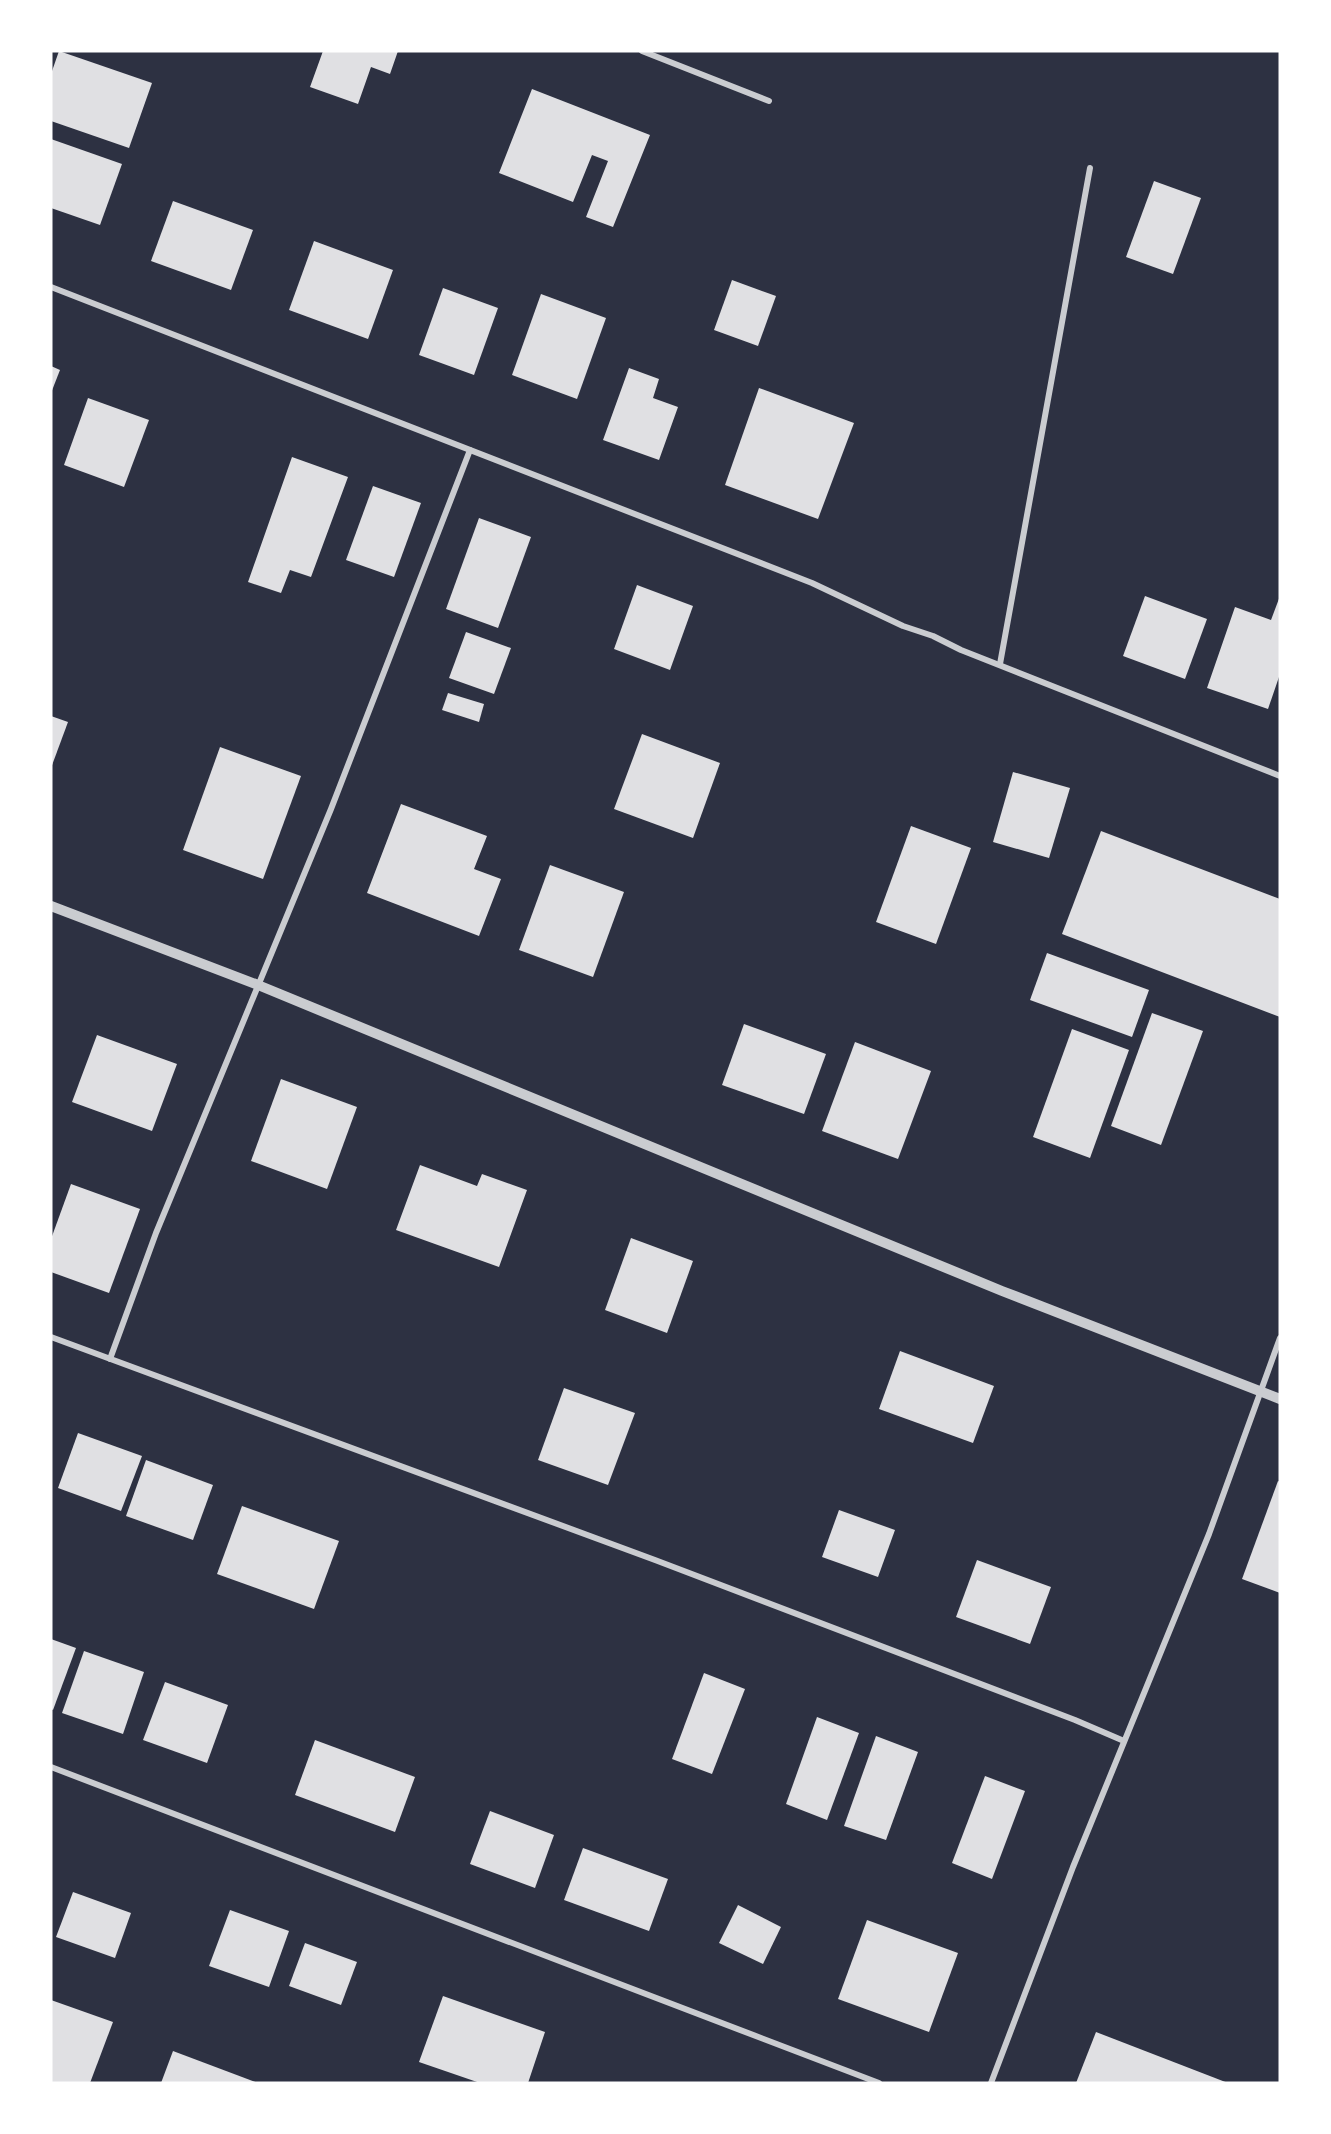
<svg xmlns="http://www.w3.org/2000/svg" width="1331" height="2134" font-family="'IBM Plex Sans',sans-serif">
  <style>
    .building { fill: #e0e0e3 }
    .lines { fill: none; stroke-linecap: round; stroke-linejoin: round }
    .minor { stroke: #caccd0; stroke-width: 6 }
    .tertiary { stroke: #caccd0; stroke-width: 10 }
  </style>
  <rect width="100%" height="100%" fill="#2d3142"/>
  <g class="building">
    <path d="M 59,51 L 152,83 L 129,148 L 51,121 L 51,74 Z"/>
    <path d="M 323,51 L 398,51 L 390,74 L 371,67 L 358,104 L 310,87 Z"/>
    <path d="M 532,89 L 650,135 L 613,227 L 586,217 L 608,161 L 592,155 L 573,202 L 499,173 Z"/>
    <path d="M 51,139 L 122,164 L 100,225 L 51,208 Z"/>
    <path d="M 1154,181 L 1201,198 L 1173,274 L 1126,257 Z"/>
    <path d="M 173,201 L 253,230 L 231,290 L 151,261 Z"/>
    <path d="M 314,241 L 393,270 L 368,339 L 289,310 Z"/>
    <path d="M 732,280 L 776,296 L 758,346 L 714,330 Z"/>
    <path d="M 443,288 L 498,308 L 474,375 L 419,355 Z"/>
    <path d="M 541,294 L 606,318 L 577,399 L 512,375 Z"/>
    <path d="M 51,366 L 60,370 L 51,393 Z"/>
    <path d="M 629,368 L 659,379 L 653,398 L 678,407 L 659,460 L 603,440 Z"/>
    <path d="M 759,388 L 854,423 L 818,519 L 725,485 Z"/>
    <path d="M 88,398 L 149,420 L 124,487 L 64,465 Z"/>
    <path d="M 292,457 L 348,477 L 311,577 L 290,570 L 281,593 L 248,582 Z"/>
    <path d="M 373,486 L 421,503 L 394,577 L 346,560 Z"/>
    <path d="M 479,518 L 531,537 L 498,628 L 446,609 Z"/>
    <path d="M 637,585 L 693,606 L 670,670 L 614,649 Z"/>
    <path d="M 1145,596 L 1207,619 L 1185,679 L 1123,656 Z"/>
    <path d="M 1280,596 L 1280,674 L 1268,709 L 1207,688 L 1235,607 L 1271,620 Z"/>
    <path d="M 466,632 L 511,648 L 494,694 L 449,678 Z"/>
    <path d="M 448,693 L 484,704 L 479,722 L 442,710 Z"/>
    <path d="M 51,716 L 68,722 L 51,768 Z"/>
    <path d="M 642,734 L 720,763 L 693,838 L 614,809 Z"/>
    <path d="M 220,747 L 301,776 L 263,879 L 183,850 Z"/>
    <path d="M 1013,772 L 1070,788 L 1049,858 L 993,842 Z"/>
    <path d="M 401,804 L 487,836 L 474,869 L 501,879 L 479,936 L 367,893 Z"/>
    <path d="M 911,826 L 971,848 L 936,944 L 876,922 Z"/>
    <path d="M 1101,831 L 1280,899 L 1280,1017 L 1062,934 Z"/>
    <path d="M 550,865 L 624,892 L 593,977 L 519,950 Z"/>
    <path d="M 1047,953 L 1149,990 L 1132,1037 L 1030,1000 Z"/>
    <path d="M 1152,1013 L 1203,1031 L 1161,1145 L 1111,1126 Z"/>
    <path d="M 744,1024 L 826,1054 L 804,1114 L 722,1085 Z"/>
    <path d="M 1072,1029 L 1129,1050 L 1090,1158 L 1033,1137 Z"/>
    <path d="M 97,1035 L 177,1064 L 152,1131 L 72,1102 Z"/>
    <path d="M 855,1042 L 931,1071 L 898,1159 L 822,1131 Z"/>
    <path d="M 281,1079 L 357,1107 L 327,1189 L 251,1161 Z"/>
    <path d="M 420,1165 L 477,1186 L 482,1174 L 527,1190 L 499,1267 L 396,1230 Z"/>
    <path d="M 71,1184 L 140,1209 L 109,1293 L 51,1272 L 51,1239 Z"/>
    <path d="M 631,1238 L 693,1261 L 667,1333 L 605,1310 Z"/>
    <path d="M 900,1351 L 994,1386 L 973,1443 L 879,1409 Z"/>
    <path d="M 564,1388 L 635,1413 L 608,1485 L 538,1460 Z"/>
    <path d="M 78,1433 L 142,1456 L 121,1511 L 58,1488 Z"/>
    <path d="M 146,1460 L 213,1485 L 193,1540 L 126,1516 Z"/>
    <path d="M 1278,1481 L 1280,1482 L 1280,1593 L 1242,1579 Z"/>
    <path d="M 242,1506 L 339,1541 L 314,1609 L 217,1574 Z"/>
    <path d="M 839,1510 L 895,1530 L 878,1577 L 822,1557 Z"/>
    <path d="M 977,1560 L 1051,1587 L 1030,1644 L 956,1617 Z"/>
    <path d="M 51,1639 L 76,1648 L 53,1710 L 51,1709 Z"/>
    <path d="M 84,1651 L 144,1672 L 123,1734 L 62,1713 Z"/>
    <path d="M 704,1673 L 745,1689 L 712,1774 L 672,1759 Z"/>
    <path d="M 165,1682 L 228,1705 L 207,1763 L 143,1740 Z"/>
    <path d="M 817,1717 L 859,1733 L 827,1820 L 786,1804 Z"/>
    <path d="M 876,1736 L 918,1752 L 886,1840 L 844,1826 Z"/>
    <path d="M 315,1740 L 415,1777 L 395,1832 L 295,1795 Z"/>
    <path d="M 985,1776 L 1025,1791 L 992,1879 L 952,1863 Z"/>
    <path d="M 490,1811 L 554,1835 L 535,1888 L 470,1864 Z"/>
    <path d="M 583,1848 L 668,1879 L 649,1931 L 564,1900 Z"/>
    <path d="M 73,1892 L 131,1913 L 115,1958 L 56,1937 Z"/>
    <path d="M 738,1905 L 781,1927 L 763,1964 L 719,1943 Z"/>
    <path d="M 230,1910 L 289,1931 L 269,1987 L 209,1966 Z"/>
    <path d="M 867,1920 L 958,1953 L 929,2032 L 838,1999 Z"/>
    <path d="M 305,1943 L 357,1962 L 341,2005 L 289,1986 Z"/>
    <path d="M 443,1996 L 545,2032 L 528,2083 L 480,2083 L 419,2062 Z"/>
    <path d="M 51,2000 L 113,2022 L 90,2083 L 51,2083 Z"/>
    <path d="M 1096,2032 L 1228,2083 L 1076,2083 Z"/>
    <path d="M 173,2051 L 258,2083 L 161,2083 Z"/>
  </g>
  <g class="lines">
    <g class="minor">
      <path d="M 642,51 L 769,101"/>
      <path d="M 51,287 L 812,583 L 903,626 L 933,636 L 961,650 L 1280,776"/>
      <path d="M 1000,664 L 1090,168"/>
      <path d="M 51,1337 L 655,1560 L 1075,1720 L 1124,1741"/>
      <path d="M 110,1359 L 156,1233 L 331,809 L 470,450"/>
      <path d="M 51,1767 L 879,2083"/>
      <path d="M 991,2083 L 1073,1867 L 1209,1534 L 1280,1338"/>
    </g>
    <path class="tertiary" d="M 51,906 L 258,985 L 1002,1291 L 1280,1399"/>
  </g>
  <rect width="1331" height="2134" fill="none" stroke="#ffffff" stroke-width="105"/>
</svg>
